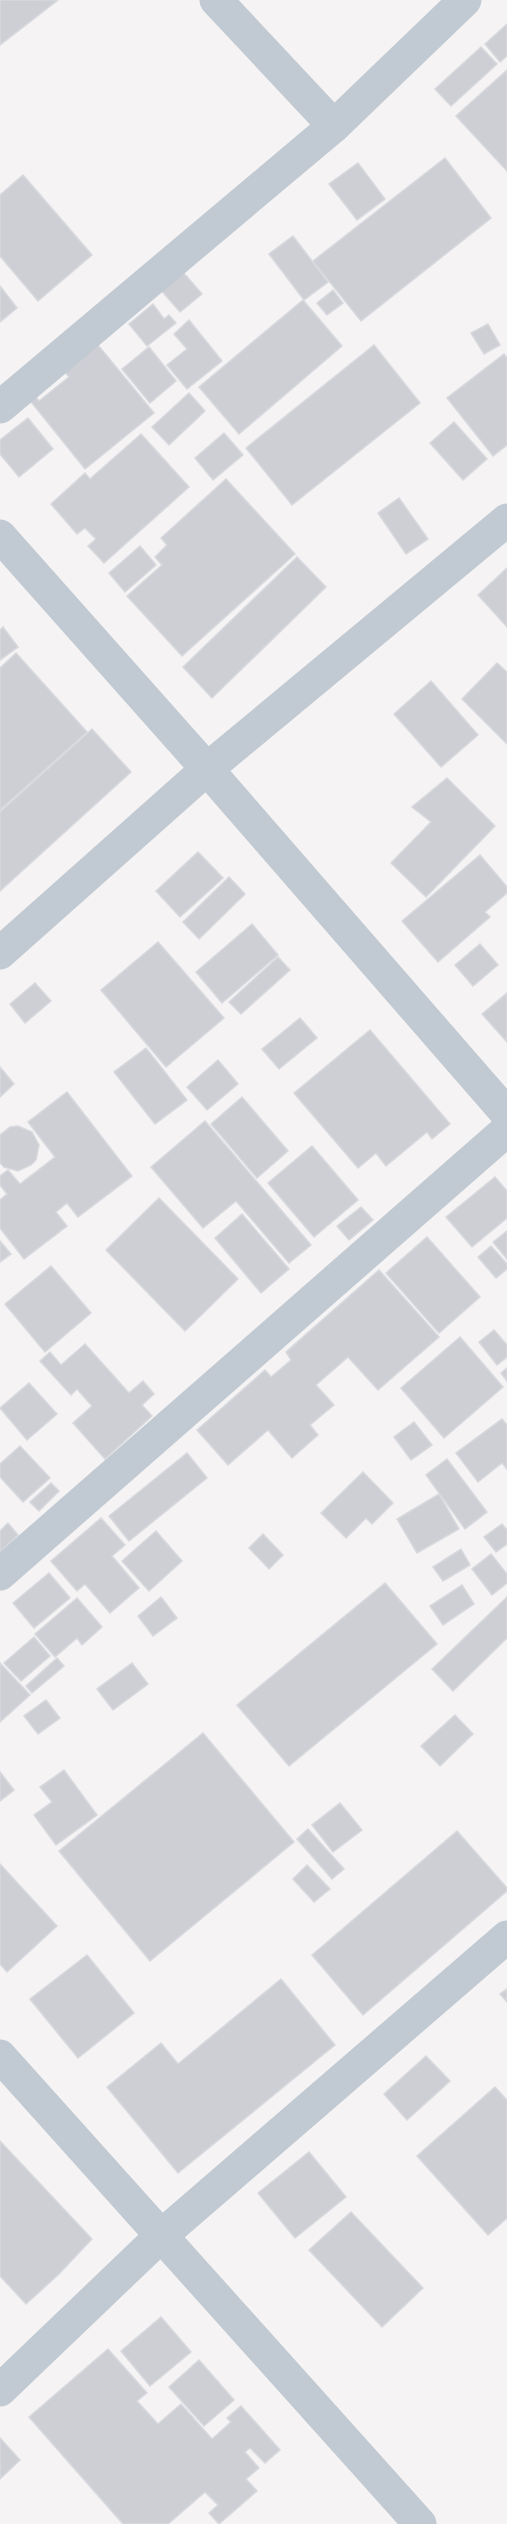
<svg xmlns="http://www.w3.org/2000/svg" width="507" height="2524" font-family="Quicksand,sans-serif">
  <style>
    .building { fill: #cdcfd5; stroke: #d7d9de; stroke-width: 1.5 }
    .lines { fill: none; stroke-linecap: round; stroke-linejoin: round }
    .minor { stroke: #c1cad2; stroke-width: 33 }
  </style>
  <rect width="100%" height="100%" fill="#f5f3f3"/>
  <g class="building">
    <path d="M 0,0 L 58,0 L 0,45 Z"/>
    <path d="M 507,24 L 507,56 L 500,62 L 485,44 Z"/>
    <path d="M 481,47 L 497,64 L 451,106 L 435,89 Z"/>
    <path d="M 507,70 L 507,171 L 456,116 Z"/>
    <path d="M 445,158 L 491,218 L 361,321 L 313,261 Z"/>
    <path d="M 358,163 L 385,199 L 357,220 L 329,184 Z"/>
    <path d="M 23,175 L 92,255 L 38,301 L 0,256 L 0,195 Z"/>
    <path d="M 293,236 L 328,282 L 304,300 L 269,254 Z"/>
    <path d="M 182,271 L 202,294 L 180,312 L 160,289 Z"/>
    <path d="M 0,286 L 17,308 L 0,322 Z"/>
    <path d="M 333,290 L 343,303 L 327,315 L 317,303 Z"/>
    <path d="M 303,300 L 342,346 L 239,434 L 199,387 Z"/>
    <path d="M 153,304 L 164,319 L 169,315 L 176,323 L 147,346 L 129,324 Z"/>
    <path d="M 189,320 L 222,361 L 187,389 L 167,365 L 187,349 L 174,334 Z"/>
    <path d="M 488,324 L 500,345 L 484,354 L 471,333 Z"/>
    <path d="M 93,339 L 154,413 L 85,469 L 24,393 L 30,389 L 39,401 L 69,377 L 59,365 Z"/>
    <path d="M 374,345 L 420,403 L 292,505 L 246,448 Z"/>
    <path d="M 149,347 L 176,381 L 150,403 L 122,369 Z"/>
    <path d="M 504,354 L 507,358 L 507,445 L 493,456 L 447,398 Z"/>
    <path d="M 189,393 L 205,411 L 169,445 L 152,427 Z"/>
    <path d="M 28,418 L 53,449 L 19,477 L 0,454 L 0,440 Z"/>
    <path d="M 454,422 L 487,459 L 463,480 L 430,443 Z"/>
    <path d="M 224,433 L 243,455 L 213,480 L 195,458 Z"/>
    <path d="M 141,434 L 189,487 L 104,563 L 88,546 L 96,539 L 85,528 L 77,534 L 51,504 L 85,473 L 90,479 Z"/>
    <path d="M 226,479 L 295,554 L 182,656 L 127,596 L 162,565 L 155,557 L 167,545 L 161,538 Z"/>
    <path d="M 399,498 L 428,539 L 406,554 L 378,513 Z"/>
    <path d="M 140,546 L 156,565 L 125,592 L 109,573 Z"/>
    <path d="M 297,557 L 326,587 L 212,698 L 183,667 Z"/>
    <path d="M 507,568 L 507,627 L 478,595 Z"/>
    <path d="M 3,627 L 18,647 L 0,660 L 0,630 Z"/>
    <path d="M 16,653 L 87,732 L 0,810 L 0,668 Z"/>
    <path d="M 497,663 L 507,672 L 507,744 L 462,699 Z"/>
    <path d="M 431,681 L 478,735 L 441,767 L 394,714 Z"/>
    <path d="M 92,729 L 131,772 L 0,891 L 0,812 Z"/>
    <path d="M 447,778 L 495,826 L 426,897 L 391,863 L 431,822 L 412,807 Z"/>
    <path d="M 198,852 L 223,878 L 180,917 L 156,891 Z"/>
    <path d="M 480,855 L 507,887 L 507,893 L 485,912 L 490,917 L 438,962 L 402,921 Z"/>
    <path d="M 229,877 L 245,894 L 199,939 L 183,922 Z"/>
    <path d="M 252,924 L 278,955 L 222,1003 L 196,972 Z"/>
    <path d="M 158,942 L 224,1018 L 166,1067 L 101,990 Z"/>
    <path d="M 480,944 L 498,965 L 473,986 L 455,965 Z"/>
    <path d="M 278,957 L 290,970 L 241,1014 L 229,1002 Z"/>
    <path d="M 35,983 L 51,1001 L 25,1023 L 10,1004 Z"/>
    <path d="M 507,993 L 507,1042 L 482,1014 Z"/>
    <path d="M 300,1018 L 317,1038 L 279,1069 L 262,1049 Z"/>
    <path d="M 370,1030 L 450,1124 L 432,1139 L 427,1132 L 386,1166 L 376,1153 L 358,1168 L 294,1093 Z"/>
    <path d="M 146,1048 L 187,1100 L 155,1124 L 114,1072 Z"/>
    <path d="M 218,1060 L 238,1084 L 207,1110 L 187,1087 Z"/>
    <path d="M 0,1067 L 14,1084 L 0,1097 Z"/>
    <path d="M 67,1092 L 132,1176 L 78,1217 L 67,1203 L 56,1212 L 67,1226 L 24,1259 L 0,1228 L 0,1200 L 7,1194 L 0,1185 L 0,1176 L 8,1170 L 20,1184 L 55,1157 L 28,1122 Z"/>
    <path d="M 242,1097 L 288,1151 L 257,1178 L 211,1124 Z"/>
    <path d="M 205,1121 L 311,1245 L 289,1263 L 236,1201 L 203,1228 L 151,1167 Z"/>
    <path d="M 18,1126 L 32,1132 L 39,1145 L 36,1160 L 31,1165 L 18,1171 L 4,1167 L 0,1163 L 0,1135 L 10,1127 Z"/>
    <path d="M 312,1146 L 358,1200 L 314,1237 L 268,1183 Z"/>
    <path d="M 495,1177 L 507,1191 L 507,1218 L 472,1247 L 446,1217 Z"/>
    <path d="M 159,1198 L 238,1279 L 185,1331 L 106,1250 Z"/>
    <path d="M 361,1207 L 373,1220 L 349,1240 L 337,1226 Z"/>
    <path d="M 242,1214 L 289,1269 L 261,1293 L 215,1238 Z"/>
    <path d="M 507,1231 L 507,1259 L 493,1242 Z"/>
    <path d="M 427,1237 L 480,1297 L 439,1333 L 386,1273 Z"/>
    <path d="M 0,1241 L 11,1254 L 0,1262 Z"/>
    <path d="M 491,1246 L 507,1264 L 507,1269 L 496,1278 L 478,1257 Z"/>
    <path d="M 51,1266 L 91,1313 L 45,1352 L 5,1304 Z"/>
    <path d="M 379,1270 L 439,1337 L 378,1390 L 348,1357 L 316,1385 L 334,1405 L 310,1425 L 318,1435 L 292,1458 L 268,1430 L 228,1465 L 197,1430 L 265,1370 L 271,1377 L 291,1360 L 286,1352 Z"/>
    <path d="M 494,1330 L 507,1345 L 507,1357 L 497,1365 L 479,1342 Z"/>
    <path d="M 460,1337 L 503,1387 L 444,1438 L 401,1388 Z"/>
    <path d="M 85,1344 L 129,1393 L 143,1381 L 154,1394 L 142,1405 L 152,1416 L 105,1459 L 73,1423 L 92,1406 L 77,1389 L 71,1395 L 40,1361 L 50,1352 L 61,1365 Z"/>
    <path d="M 507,1368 L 507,1381 L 501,1373 Z"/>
    <path d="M 29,1383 L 57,1414 L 27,1440 L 0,1408 Z"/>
    <path d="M 502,1419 L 507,1425 L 507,1469 L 502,1463 L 478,1482 L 456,1453 Z"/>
    <path d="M 414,1422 L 432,1445 L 411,1460 L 394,1437 Z"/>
    <path d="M 20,1446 L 50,1478 L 23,1502 L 0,1477 L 0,1464 Z"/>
    <path d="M 187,1453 L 207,1478 L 129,1541 L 109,1516 Z"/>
    <path d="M 447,1459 L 487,1512 L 465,1529 L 426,1475 Z"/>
    <path d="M 363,1472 L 393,1503 L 372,1524 L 366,1518 L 346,1538 L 321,1513 Z"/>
    <path d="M 51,1483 L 59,1491 L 39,1511 L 30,1502 Z"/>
    <path d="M 439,1494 L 459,1529 L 417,1553 L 397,1519 Z"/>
    <path d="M 101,1518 L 125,1545 L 112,1556 L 139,1588 L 110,1613 L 85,1584 L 77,1591 L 51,1561 Z"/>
    <path d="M 8,1523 L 18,1535 L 0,1552 L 0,1531 Z"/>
    <path d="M 502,1524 L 507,1530 L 507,1544 L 496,1552 L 484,1537 Z"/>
    <path d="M 156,1531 L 182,1561 L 149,1591 L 122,1561 Z"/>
    <path d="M 263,1534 L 283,1555 L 269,1569 L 249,1548 Z"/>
    <path d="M 461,1549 L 470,1565 L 443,1581 L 433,1567 Z"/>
    <path d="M 491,1554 L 507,1574 L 507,1583 L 492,1595 L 472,1569 Z"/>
    <path d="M 49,1573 L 70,1598 L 34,1628 L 13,1603 Z"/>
    <path d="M 385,1583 L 437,1644 L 289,1766 L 237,1705 Z"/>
    <path d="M 462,1585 L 474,1604 L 443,1625 L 430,1606 Z"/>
    <path d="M 161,1597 L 177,1618 L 153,1636 L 138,1616 Z"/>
    <path d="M 507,1597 L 507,1638 L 453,1691 L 432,1669 Z"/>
    <path d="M 77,1598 L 102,1627 L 82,1645 L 77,1638 L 55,1657 L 35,1634 Z"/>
    <path d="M 34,1637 L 50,1656 L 21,1681 L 4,1663 Z"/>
    <path d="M 57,1658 L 64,1666 L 32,1693 L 26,1686 Z"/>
    <path d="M 0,1663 L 30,1695 L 0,1722 Z"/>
    <path d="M 132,1663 L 148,1684 L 113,1710 L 97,1689 Z"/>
    <path d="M 46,1700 L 60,1718 L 38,1734 L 24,1716 Z"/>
    <path d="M 455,1715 L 473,1734 L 440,1766 L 421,1746 Z"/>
    <path d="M 203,1733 L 294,1842 L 150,1961 L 59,1851 Z"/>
    <path d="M 64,1770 L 97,1815 L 56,1845 L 34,1815 L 52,1802 L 40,1787 Z"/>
    <path d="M 0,1772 L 14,1790 L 0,1801 Z"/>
    <path d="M 340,1803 L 362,1830 L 333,1852 L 312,1825 Z"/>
    <path d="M 308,1829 L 344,1869 L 332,1879 L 297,1839 Z"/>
    <path d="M 457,1831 L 507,1888 L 507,1891 L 363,2015 L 312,1955 Z"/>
    <path d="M 0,1864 L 57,1926 L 7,1972 L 0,1964 Z"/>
    <path d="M 307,1865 L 330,1889 L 314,1902 L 293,1879 Z"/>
    <path d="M 87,1955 L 134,2013 L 78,2058 L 30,1999 Z"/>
    <path d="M 281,1979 L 335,2045 L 178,2173 L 107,2087 L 161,2043 L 178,2064 Z"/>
    <path d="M 507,1989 L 507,2002 L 500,1994 Z"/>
    <path d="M 426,2056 L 450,2081 L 407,2120 L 384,2094 Z"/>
    <path d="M 495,2087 L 507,2100 L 507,2218 L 488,2235 L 417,2156 Z"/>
    <path d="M 0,2141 L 92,2239 L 59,2274 L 26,2304 L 0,2276 Z"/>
    <path d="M 309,2152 L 346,2197 L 295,2238 L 258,2193 Z"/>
    <path d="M 351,2212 L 423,2288 L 382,2327 L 309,2250 Z"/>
    <path d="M 161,2317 L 191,2352 L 150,2386 L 121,2351 Z"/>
    <path d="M 108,2349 L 147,2393 L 137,2401 L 158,2424 L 181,2404 L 212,2439 L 231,2422 L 227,2418 L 241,2406 L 280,2450 L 265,2463 L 250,2448 L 245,2452 L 259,2468 L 246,2479 L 257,2491 L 219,2524 L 209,2513 L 218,2505 L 205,2492 L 168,2524 L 123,2524 L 29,2417 Z"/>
    <path d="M 199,2360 L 234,2400 L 204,2426 L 169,2387 Z"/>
    <path d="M 0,2438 L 20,2460 L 0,2479 Z"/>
  </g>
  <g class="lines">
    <g class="minor">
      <path d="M 216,0 L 334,126"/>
      <path d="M 0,407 L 334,126 L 465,0"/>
      <path d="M 0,536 L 207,769 L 507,1114"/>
      <path d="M 0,953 L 207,769 L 507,520"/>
      <path d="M 0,1574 L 507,1130"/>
      <path d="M 0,2056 L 420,2524"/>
      <path d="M 0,2390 L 161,2236 L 507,1937"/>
    </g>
  </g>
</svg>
